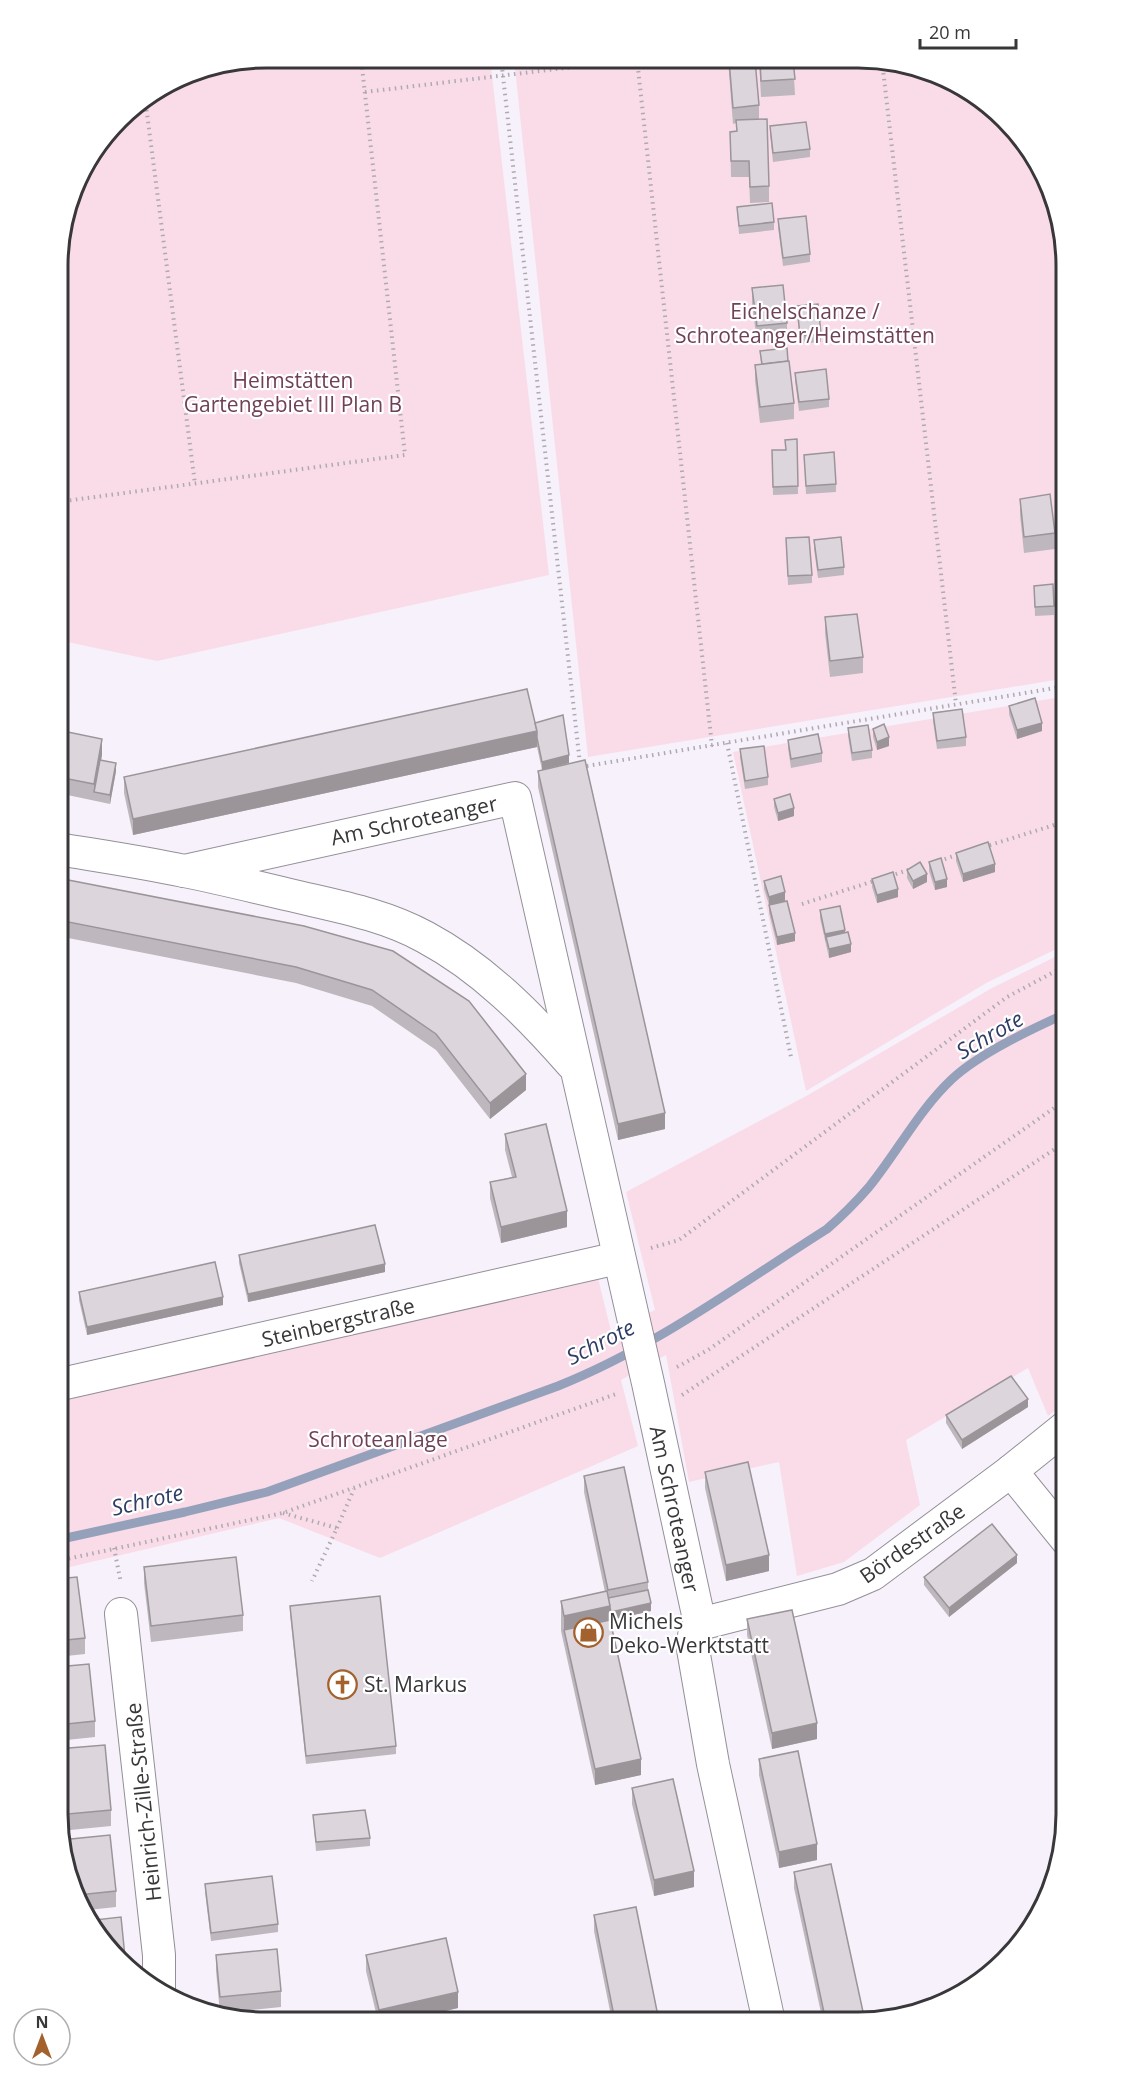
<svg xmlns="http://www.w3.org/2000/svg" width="1124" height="2079" font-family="'Open Sans',sans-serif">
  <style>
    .green { fill: #fadce8 }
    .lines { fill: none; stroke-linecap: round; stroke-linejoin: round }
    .stream { stroke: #95a1bb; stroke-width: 9 }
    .street-casing { stroke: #948f98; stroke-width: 34 }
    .path { stroke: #aeaab1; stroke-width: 4; stroke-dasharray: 1.5 4.5; stroke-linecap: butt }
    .street { stroke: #fff; stroke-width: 32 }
    .wall { fill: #beb7bd }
    .shaded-wall { fill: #9b959a }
    .building { fill: #ddd5dc; stroke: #9b959a; stroke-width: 1.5 }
    .labels { text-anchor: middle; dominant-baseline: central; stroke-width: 4.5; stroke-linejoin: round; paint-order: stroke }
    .park-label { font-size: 21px; fill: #704156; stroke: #fff }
    .street-label { font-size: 21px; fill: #39373a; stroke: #fff }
    .poi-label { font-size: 21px; fill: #39373a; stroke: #fff; text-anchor: start }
    .water-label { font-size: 22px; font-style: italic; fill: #2e3d64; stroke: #fff }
    .rim { fill: none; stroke: #39373a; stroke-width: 3 }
  </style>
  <rect width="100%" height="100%" fill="#f6f1fb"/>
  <g class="green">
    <path d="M 265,57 L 490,58 L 549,575 L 157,661 L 58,640 L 59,238 L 79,173 L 128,109 L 186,73 Z"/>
    <path d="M 514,59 L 899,61 L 996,108 L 1056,199 L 1067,265 L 1067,678 L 588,757 Z"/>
    <path d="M 1067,696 L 1067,944 L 988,982 L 806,1091 L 733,752 Z"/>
    <path d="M 1067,951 L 1067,1401 L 1048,1416 L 1028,1368 L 906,1440 L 920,1505 L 844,1562 L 797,1576 L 779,1462 L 689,1482 L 666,1355 L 621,1380 L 638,1446 L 380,1558 L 279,1518 L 57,1570 L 57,1395 L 598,1278 L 611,1331 L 655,1310 L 626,1192 L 808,1095 L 992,988 Z"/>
  </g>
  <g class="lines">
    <path class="stream" d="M 57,1540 L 185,1512 L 267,1492 L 558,1386 C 654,1348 740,1284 827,1229 C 842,1216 856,1202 869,1187 C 898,1151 919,1110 952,1079 C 980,1053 1032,1029 1067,1013"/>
    <defs>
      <g id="street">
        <path d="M 58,849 C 100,856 142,862 184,871 C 220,878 255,887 290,895 C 336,906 383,914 425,937 C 483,968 529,1015 572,1064"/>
        <path d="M 184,871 L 515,798 L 648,1383 L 700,1624 L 694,1636 L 693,1649 L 713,1764 L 769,2022"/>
        <path d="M 57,1385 L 618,1258"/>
        <path d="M 1011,1471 L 1067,1540"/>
        <path d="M 121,1614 L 159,1955 L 159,1989"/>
        <path d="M 700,1624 L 838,1589 L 873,1574 L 1011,1471 L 1067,1426"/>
      </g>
    </defs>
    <use href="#street" class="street-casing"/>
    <g class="path">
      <path d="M 501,58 L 580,764"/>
      <path d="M 637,59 L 712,746"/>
      <path d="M 882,61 L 956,704"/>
      <path d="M 365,92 L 640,59"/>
      <path d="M 145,98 L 195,484"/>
      <path d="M 58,502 L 405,455 L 361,58"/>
      <path d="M 727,743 L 791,1057"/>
      <path d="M 581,767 L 1067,686"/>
      <path d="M 984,847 L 1067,821"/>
      <path d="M 939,861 L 960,854"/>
      <path d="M 890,876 L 911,869"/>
      <path d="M 802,904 L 874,881"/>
      <path d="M 651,1248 L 679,1240 L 1007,997 L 1067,965"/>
      <path d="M 677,1367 L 708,1350 L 1067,1099"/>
      <path d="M 682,1395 L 1067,1141"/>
      <path d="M 283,1513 L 337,1528 L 312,1581"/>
      <path d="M 337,1528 L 354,1489"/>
      <path d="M 114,1548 L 121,1583"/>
      <path d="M 57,1561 L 283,1513 L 619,1393"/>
    </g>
    <use href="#street" class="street"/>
  </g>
  <g class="wall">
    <path d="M 728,60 L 755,60 L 759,105 L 759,119 L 769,186 L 769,202 L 750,203 L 749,177 L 731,177 L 730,132 L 736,131 L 736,123 L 733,124 Z"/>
    <path d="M 759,60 L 793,60 L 795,95 L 761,97 Z"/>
    <path d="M 770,126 L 810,149 L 810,157 L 773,162 L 770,134 Z"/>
    <path d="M 737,207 L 774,222 L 774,230 L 739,234 Z"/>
    <path d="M 778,219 L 810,254 L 810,262 L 783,266 L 778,227 Z"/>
    <path d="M 752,288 L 787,323 L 787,339 L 757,342 L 752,304 Z"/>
    <path d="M 797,306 L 821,334 L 821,342 L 800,344 Z"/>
    <path d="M 760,351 L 788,361 L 794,403 L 794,419 L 760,423 L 755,381 L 755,365 L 761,364 Z"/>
    <path d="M 795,373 L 829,399 L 829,407 L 799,411 L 795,381 Z"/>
    <path d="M 797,439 L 798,494 L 773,495 L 772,450 L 785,450 Z"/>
    <path d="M 804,455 L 836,484 L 836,492 L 806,494 Z"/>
    <path d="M 1057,493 L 1067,493 L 1067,545 L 1060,546 L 1057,509 Z"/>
    <path d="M 1020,499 L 1055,533 L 1055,549 L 1024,553 L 1020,515 Z"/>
    <path d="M 786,538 L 812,575 L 812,583 L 788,585 Z"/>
    <path d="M 814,540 L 844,567 L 844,575 L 818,578 L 814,549 Z"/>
    <path d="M 1034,586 L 1054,606 L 1054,615 L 1035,616 Z"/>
    <path d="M 825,617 L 863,657 L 863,673 L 830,677 L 825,633 Z"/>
    <path d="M 1009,706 L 1042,731 L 1017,739 L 1009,714 Z"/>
    <path d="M 933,713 L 966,737 L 966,746 L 937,749 L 933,721 Z"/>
    <path d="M 535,723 L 569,763 L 542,770 L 537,747 L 133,835 L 124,793 L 124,777 Z"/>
    <path d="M 848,728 L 872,750 L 872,758 L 852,761 L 848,736 Z"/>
    <path d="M 873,729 L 889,746 L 877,750 L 873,737 Z"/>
    <path d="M 58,730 L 102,755 L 101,760 L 116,771 L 110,804 L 58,793 Z"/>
    <path d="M 788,740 L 822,753 L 822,762 L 791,768 L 788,748 Z"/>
    <path d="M 740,749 L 768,777 L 768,785 L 745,789 L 740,757 Z"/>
    <path d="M 538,771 L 665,1129 L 618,1140 L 538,787 Z"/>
    <path d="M 774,799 L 794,816 L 778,821 L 774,807 Z"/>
    <path d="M 1067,815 L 1063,849 L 1056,827 L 1056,819 Z"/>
    <path d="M 956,853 L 995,872 L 963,882 L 956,861 Z"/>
    <path d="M 929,862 L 947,887 L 935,890 L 929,871 Z"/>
    <path d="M 907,870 L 927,882 L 913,889 L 907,878 Z"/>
    <path d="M 58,878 L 304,926 L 526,1090 L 490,1119 L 436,1050 L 372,1006 L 296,983 L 58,936 Z"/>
    <path d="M 872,879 L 898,897 L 877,903 L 872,887 Z"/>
    <path d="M 764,881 L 785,901 L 795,941 L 777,945 L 769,913 L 769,905 L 764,889 Z"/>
    <path d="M 820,910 L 845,933 L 851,952 L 829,958 L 820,918 Z"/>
    <path d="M 505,1134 L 567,1227 L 501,1243 L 490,1198 L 490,1182 L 512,1177 L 505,1150 Z"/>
    <path d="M 239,1255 L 385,1272 L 248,1302 L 239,1263 Z"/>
    <path d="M 79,1292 L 223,1305 L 87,1335 L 79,1300 Z"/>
    <path d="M 1028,1407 L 962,1449 L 946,1423 L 946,1415 Z"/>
    <path d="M 1067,1465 L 1067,1489 L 1059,1479 L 1059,1471 Z"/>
    <path d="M 705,1472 L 769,1571 L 726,1581 L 705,1488 Z"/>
    <path d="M 584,1476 L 648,1582 L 648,1590 L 651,1611 L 611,1620 L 610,1618 L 641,1775 L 595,1785 L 561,1631 L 561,1601 L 605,1592 L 584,1492 Z"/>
    <path d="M 1017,1563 L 949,1617 L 924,1585 L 924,1577 Z"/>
    <path d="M 144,1567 L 243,1615 L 243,1631 L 151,1642 L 144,1583 Z"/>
    <path d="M 57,1579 L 85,1638 L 85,1654 L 57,1657 Z"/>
    <path d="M 290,1606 L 396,1746 L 396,1754 L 306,1764 L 290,1614 Z"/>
    <path d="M 747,1619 L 817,1739 L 772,1749 L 747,1635 Z"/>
    <path d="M 57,1667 L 95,1721 L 95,1737 L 57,1741 Z"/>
    <path d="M 759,1759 L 817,1860 L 779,1868 L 759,1775 Z"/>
    <path d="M 632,1788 L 694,1887 L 654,1896 L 632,1804 Z"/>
    <path d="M 111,1810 L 111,1826 L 60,1831 L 57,1814 Z"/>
    <path d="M 313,1815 L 370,1838 L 370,1846 L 316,1851 Z"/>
    <path d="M 794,1872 L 859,2022 L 823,2022 L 794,1888 Z"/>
    <path d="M 68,1880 L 116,1891 L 116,1907 L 88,1910 Z"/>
    <path d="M 205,1884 L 278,1924 L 278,1932 L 211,1941 L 205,1892 Z"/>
    <path d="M 594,1915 L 659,2021 L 612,2021 L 594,1931 Z"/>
    <path d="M 216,1955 L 281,1991 L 281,2007 L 220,2013 L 216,1971 Z"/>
    <path d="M 366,1955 L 458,2008 L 403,2021 L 378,2021 L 366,1971 Z"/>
  </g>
  <g class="shaded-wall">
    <path d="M 1042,723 L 1042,731 L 1017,739 L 1017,730 Z"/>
    <path d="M 537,731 L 537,747 L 133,835 L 133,819 Z"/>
    <path d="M 889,737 L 889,746 L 877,750 L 877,742 Z"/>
    <path d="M 102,739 L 102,755 L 95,792 L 94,792 L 94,800 L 94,784 Z"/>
    <path d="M 569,755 L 569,763 L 542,770 L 542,762 Z"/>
    <path d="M 116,763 L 116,771 L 110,804 L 110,795 Z"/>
    <path d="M 794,808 L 794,816 L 778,821 L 778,813 Z"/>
    <path d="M 1067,840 L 1067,848 L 1063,849 L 1063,841 Z"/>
    <path d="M 995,864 L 995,872 L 963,882 L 963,874 Z"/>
    <path d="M 927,874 L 927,882 L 913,889 L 913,881 Z"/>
    <path d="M 947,879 L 947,887 L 935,890 L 935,882 Z"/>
    <path d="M 898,889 L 898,897 L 877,903 L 877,895 Z"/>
    <path d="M 785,892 L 785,901 L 769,905 L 769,897 Z"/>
    <path d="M 845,930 L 845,938 L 826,937 L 825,942 L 825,934 Z"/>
    <path d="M 795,933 L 795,941 L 777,945 L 777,937 Z"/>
    <path d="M 851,944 L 851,952 L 829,958 L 829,949 Z"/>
    <path d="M 526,1074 L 526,1090 L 490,1119 L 490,1103 Z"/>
    <path d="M 665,1113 L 665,1129 L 618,1140 L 618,1124 Z"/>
    <path d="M 567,1211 L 567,1227 L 501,1243 L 501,1227 Z"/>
    <path d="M 385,1264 L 385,1272 L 248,1302 L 248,1294 Z"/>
    <path d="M 223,1297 L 223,1305 L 87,1335 L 87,1327 Z"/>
    <path d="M 65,1332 L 65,1340 L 58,1342 L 58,1334 Z"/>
    <path d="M 1028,1399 L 1028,1407 L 962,1449 L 962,1440 Z"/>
    <path d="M 769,1555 L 769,1571 L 726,1581 L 726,1565 Z"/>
    <path d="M 1017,1555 L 1017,1563 L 949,1617 L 949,1608 Z"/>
    <path d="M 651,1603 L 651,1611 L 611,1620 L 611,1612 Z"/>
    <path d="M 610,1606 L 610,1636 L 564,1630 L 564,1616 Z"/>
    <path d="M 817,1723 L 817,1739 L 772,1749 L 772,1733 Z"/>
    <path d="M 641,1759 L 641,1775 L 595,1785 L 595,1769 Z"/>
    <path d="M 817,1844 L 817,1860 L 779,1868 L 779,1852 Z"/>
    <path d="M 694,1871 L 694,1887 L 654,1896 L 654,1880 Z"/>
    <path d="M 458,1992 L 458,2008 L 403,2021 L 379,2021 L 379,2010 Z"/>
  </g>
  <g class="building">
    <path d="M 729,60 L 755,60 L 759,105 L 733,108 Z"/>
    <path d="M 760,60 L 793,60 L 795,79 L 761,81 Z"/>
    <path d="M 767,119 L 769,186 L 750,187 L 749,161 L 731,161 L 730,132 L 737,131 L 736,120 Z"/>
    <path d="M 806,122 L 810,149 L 773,153 L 770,126 Z"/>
    <path d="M 772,203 L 774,222 L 739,226 L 737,207 Z"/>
    <path d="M 806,216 L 810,254 L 783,258 L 778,219 Z"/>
    <path d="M 783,285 L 787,323 L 757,326 L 752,288 Z"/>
    <path d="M 818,304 L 821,334 L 800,336 L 797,306 Z"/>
    <path d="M 787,348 L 788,361 L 762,364 L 760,351 Z"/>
    <path d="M 789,361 L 794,403 L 760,407 L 755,365 Z"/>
    <path d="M 826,369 L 829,399 L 799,402 L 795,373 Z"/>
    <path d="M 797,439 L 798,486 L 773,487 L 772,450 L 786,450 L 785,440 Z"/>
    <path d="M 834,452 L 836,484 L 806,486 L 804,455 Z"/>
    <path d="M 1057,493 L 1067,493 L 1067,529 L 1060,530 Z"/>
    <path d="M 1050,494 L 1055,533 L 1024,537 L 1020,499 Z"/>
    <path d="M 809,537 L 812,575 L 788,576 L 786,538 Z"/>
    <path d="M 841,537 L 844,567 L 818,570 L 814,540 Z"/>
    <path d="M 1053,584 L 1054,606 L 1035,607 L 1034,586 Z"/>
    <path d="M 857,614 L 863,657 L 830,661 L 825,617 Z"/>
    <path d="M 527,689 L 537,731 L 133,819 L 124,777 Z"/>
    <path d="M 1035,698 L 1042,723 L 1017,730 L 1009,706 Z"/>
    <path d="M 962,709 L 966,737 L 937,741 L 933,713 Z"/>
    <path d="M 563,715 L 569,755 L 542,762 L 537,738 L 537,731 L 535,723 Z"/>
    <path d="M 884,724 L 889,737 L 877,742 L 873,729 Z"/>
    <path d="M 868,725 L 872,750 L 852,753 L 848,728 Z"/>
    <path d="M 58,730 L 102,739 L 94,784 L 58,777 Z"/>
    <path d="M 818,734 L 822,753 L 791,759 L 788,740 Z"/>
    <path d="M 764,746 L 768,777 L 745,781 L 740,749 Z"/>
    <path d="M 100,760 L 116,763 L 110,795 L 94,792 Z"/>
    <path d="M 585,760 L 665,1113 L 618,1124 L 538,771 Z"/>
    <path d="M 790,794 L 794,808 L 778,813 L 774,799 Z"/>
    <path d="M 1067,815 L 1067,840 L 1063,841 L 1056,819 Z"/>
    <path d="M 988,842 L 995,864 L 963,874 L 956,853 Z"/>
    <path d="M 941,858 L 947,879 L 935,882 L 929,862 Z"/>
    <path d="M 920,862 L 927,874 L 913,881 L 907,870 Z"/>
    <path d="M 893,872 L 898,889 L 877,895 L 872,879 Z"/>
    <path d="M 781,876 L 785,892 L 769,897 L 764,881 Z"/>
    <path d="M 58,878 L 304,926 L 393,951 L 469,1001 L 526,1074 L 490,1103 L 436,1034 L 372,990 L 296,967 L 58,920 Z"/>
    <path d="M 787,901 L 795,933 L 777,937 L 769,905 Z"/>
    <path d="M 840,906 L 845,930 L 825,934 L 820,910 Z"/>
    <path d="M 848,932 L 851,944 L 829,949 L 826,937 Z"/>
    <path d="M 546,1124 L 567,1211 L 501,1227 L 490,1182 L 516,1177 L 505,1134 Z"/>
    <path d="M 375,1225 L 385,1264 L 248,1294 L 239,1255 Z"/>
    <path d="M 215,1262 L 223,1297 L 87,1327 L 79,1292 Z"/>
    <path d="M 58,1300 L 65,1332 L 58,1334 Z"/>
    <path d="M 1011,1376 L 1028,1399 L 962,1440 L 946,1415 Z"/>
    <path d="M 748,1462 L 769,1555 L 726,1565 L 705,1472 Z"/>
    <path d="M 1067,1465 L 1067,1481 L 1059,1471 Z"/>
    <path d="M 624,1467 L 648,1582 L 608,1590 L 584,1476 Z"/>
    <path d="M 992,1524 L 1017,1555 L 949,1608 L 924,1577 Z"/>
    <path d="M 236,1557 L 243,1615 L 151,1626 L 144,1567 Z"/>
    <path d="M 77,1577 L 85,1638 L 57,1641 L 57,1579 Z"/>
    <path d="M 648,1590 L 651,1603 L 611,1612 L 608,1598 Z"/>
    <path d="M 607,1591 L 610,1606 L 564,1616 L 561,1601 Z"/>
    <path d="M 380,1596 L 396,1746 L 306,1756 L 290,1606 Z"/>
    <path d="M 792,1610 L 817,1723 L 772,1733 L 747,1619 Z"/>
    <path d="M 610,1620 L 641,1759 L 595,1769 L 564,1630 Z"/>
    <path d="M 89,1664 L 95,1721 L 57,1725 L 57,1667 Z"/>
    <path d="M 105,1745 L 111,1810 L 57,1815 L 57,1749 Z"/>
    <path d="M 798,1751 L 817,1844 L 779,1852 L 759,1759 Z"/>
    <path d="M 673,1779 L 694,1871 L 654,1880 L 632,1788 Z"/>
    <path d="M 365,1810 L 370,1838 L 316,1842 L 313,1815 Z"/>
    <path d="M 110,1835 L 116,1891 L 78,1895 L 68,1880 L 61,1840 Z"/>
    <path d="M 831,1864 L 865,2021 L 859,2022 L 826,2022 L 794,1872 Z"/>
    <path d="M 272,1876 L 278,1924 L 211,1933 L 205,1884 Z"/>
    <path d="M 636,1907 L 659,2021 L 615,2021 L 594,1915 Z"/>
    <path d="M 121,1917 L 126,1967 L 94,1920 Z"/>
    <path d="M 446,1938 L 458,1992 L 379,2010 L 366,1955 Z"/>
    <path d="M 277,1949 L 281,1991 L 220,1997 L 216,1955 Z"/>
    <path d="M 287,2018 L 288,2020 L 275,2020 Z"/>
  </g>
  <defs>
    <symbol id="shop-ring" viewBox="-11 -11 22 22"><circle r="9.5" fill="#fff" stroke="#a3612d" stroke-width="1.5"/><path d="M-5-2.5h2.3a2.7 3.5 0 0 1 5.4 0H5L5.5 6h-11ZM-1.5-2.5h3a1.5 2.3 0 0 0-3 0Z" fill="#a3612d"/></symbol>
    <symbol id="church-ring" viewBox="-11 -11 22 22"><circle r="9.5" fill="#fff" stroke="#a3612d" stroke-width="1.5"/><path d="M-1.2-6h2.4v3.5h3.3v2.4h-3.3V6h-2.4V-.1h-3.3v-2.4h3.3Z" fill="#a3612d"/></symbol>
  </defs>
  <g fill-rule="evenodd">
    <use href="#shop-ring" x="572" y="1616" width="33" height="33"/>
    <use href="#church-ring" x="326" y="1668" width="33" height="33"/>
  </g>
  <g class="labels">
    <g class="park-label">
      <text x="805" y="311">Eichelschanze /<tspan x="805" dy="24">Schroteanger/Heimstätten</tspan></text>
      <text x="293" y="380">Heimstätten<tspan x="293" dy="24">Gartengebiet III Plan B</tspan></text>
      <text x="378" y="1439">Schroteanlage</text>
    </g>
    <g class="street-label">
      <text transform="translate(414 820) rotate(-12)">Am Schroteanger</text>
      <text transform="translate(338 1322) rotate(-13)">Steinbergstraße</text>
      <text transform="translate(675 1509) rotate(78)">Am Schroteanger</text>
      <text transform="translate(912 1543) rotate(-35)">Bördestraße</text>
      <text transform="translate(143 1802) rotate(-96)">Heinrich-Zille-Straße</text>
    </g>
    <g class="poi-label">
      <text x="609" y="1621">Michels<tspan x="609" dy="24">Deko-Werktstatt</tspan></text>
      <text x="364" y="1684">St. Markus</text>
    </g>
    <g class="water-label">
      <text transform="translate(989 1034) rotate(-30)">Schrote</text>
      <text transform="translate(600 1341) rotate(-27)">Schrote</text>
      <text transform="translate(147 1499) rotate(-13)">Schrote</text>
    </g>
  </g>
  <path d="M0 0H1124V2079H0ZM266 68H858A198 198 0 0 1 1056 266V1814A198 198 0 0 1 858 2012H266A198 198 0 0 1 68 1814V266A198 198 0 0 1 266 68Z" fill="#fff" fill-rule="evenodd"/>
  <path class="rim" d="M266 68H858A198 198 0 0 1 1056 266V1814A198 198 0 0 1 858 2012H266A198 198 0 0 1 68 1814V266A198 198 0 0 1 266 68Z"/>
  <g transform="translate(42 2037)"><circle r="28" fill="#ffffff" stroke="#b0afb0" stroke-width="1.5"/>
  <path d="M0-4.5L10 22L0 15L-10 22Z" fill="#a3612d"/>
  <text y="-9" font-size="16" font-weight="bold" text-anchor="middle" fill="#39373a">N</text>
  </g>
  <path d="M920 39v9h96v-9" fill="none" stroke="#39373a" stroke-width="3"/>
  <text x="929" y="39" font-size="18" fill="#39373a" stroke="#ffffff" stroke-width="4.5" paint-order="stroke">20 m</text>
</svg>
